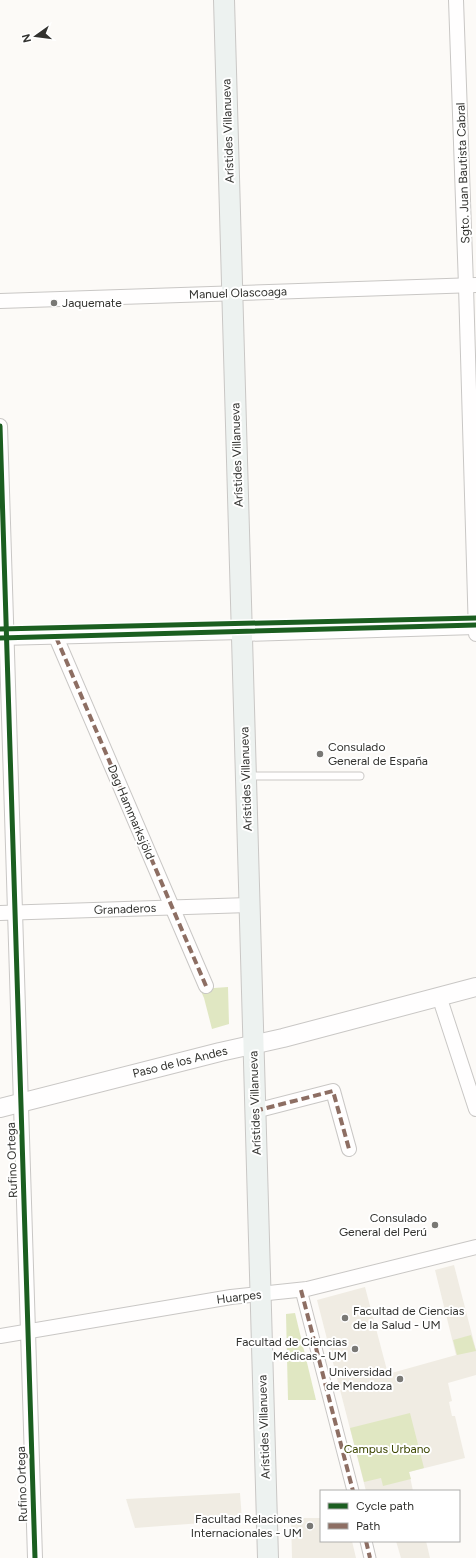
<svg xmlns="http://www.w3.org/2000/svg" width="476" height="1558" font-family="Figtree,sans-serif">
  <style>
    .built { fill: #f0ece3 }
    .green { fill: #e0e7c2 }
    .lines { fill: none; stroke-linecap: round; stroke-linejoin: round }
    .service-casing { stroke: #c9c7c5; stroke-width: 9 }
    .pedestrian-casing { stroke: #c9c7c5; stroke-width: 13 }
    .minor-casing { stroke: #c9c7c5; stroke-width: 16 }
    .tertiary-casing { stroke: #c9c7c5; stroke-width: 20 }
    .secondary-casing { stroke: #c9c7c5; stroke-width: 22 }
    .service { stroke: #fffefe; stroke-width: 7 }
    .pedestrian { stroke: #fffefe; stroke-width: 11 }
    .minor { stroke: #fffefe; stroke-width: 14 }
    .tertiary { stroke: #fffefe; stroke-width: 18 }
    .secondary { stroke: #edf2f0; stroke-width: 20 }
    .quiet { stroke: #8d6e63; stroke-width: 4; stroke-dasharray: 8 4; stroke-linecap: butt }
    .cycleway-casing { stroke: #fff; stroke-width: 8 }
    .cycleway { stroke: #1b5e20; stroke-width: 5 }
    .poi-dot { fill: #797875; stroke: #fff; stroke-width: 1.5 }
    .labels { text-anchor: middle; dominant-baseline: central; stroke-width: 4; stroke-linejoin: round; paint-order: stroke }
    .street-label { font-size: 12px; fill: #32322f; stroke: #fff }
    .poi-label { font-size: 12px; fill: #32322f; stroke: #fff; text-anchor: end }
    .park-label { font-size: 12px; fill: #3c4600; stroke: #fff }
  </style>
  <rect width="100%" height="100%" fill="#fcfaf7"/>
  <g class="built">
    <path d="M 454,1265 L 476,1350 L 476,1375 L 448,1383 L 452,1401 L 449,1402 L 452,1416 L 455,1416 L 465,1458 L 409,1472 L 413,1491 L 366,1491 L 317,1300 L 365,1287 L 388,1374 L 456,1355 L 435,1270 Z"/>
    <path d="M 240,1493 L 242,1520 L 135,1528 L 126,1499 Z"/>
    <path d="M 291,1518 L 321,1518 L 321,1541 L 352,1541 L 356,1558 L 292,1558 Z"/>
    <path d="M 396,1541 L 426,1541 L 430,1558 L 401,1558 Z"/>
  </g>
  <g class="green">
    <path d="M 228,987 L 229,1024 L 212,1029 L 204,998 L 200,989 Z"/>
    <path d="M 295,1313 L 316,1400 L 288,1400 L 286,1314 Z"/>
    <path d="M 471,1335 L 476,1351 L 457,1355 L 453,1340 Z"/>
    <path d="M 410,1413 L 424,1468 L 409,1472 L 411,1479 L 383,1486 L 381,1478 L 364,1482 L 350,1428 Z"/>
  </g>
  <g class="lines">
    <defs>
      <path id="service" d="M 248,776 L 360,776"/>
      <g id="pedestrian">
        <path d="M 301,1290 L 353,1491"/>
        <path d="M 366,1541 L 370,1558"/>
      </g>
      <g id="minor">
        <path d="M 456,0 L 466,286 L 476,634"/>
        <path d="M 0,301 L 476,285"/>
        <path d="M 0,426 L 35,1558"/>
        <path d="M 56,637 L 206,986"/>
        <path d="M 0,638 L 242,632"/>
        <path d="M 0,913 L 249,905"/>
        <path d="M 439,996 L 476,1109"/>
        <path d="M 255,1111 L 333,1091 L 349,1149"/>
        <path d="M 0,1336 L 231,1297 L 307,1289 L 476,1247"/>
      </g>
      <g id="tertiary">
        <path d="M 242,632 L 476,625"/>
        <path d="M 0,1108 L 220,1052 L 283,1038 L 476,987"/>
      </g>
      <path id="secondary" d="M 224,0 L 268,1558"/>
    </defs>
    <use href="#service" class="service-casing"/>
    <use href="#pedestrian" class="pedestrian-casing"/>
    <use href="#minor" class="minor-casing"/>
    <use href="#tertiary" class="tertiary-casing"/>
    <use href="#secondary" class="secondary-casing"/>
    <use href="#service" class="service"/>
    <use href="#pedestrian" class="pedestrian"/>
    <use href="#minor" class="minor"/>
    <use href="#tertiary" class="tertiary"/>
    <use href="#secondary" class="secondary"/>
    <g class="quiet">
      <path d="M 56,637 L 206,986"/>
      <path d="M 255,1111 L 333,1091 L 349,1149"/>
      <path d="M 301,1290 L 353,1491"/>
      <path d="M 366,1541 L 370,1558"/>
    </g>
    <defs>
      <g id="cycleway">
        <path d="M 0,426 L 35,1558"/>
        <path d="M 0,629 L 476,618"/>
        <path d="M 0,638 L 476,625"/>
      </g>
    </defs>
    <use href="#cycleway" class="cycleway-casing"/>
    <use href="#cycleway" class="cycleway"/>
  </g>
  <g class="poi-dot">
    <circle cx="54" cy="303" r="4"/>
    <circle cx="320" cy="754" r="4"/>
    <circle cx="435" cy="1225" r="4"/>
    <circle cx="345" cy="1318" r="4"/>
    <circle cx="355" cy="1349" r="4"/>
    <circle cx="400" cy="1379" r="4"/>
    <circle cx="310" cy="1526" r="4"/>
  </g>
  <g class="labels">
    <g class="street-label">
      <text transform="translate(228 131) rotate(-92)">Arístides Villanueva</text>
      <text transform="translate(463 173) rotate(-92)">Sgto. Juan Bautista Cabral</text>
      <text transform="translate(238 293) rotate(-2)">Manuel Olascoaga</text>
      <text transform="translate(237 455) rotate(-92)">Arístides Villanueva</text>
      <text transform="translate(246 779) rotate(-92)">Arístides Villanueva</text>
      <text transform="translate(131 812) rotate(67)">Dag Hammarksjöld</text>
      <text transform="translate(125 909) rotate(-2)">Granaderos</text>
      <text transform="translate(180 1062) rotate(-14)">Paso de los Andes</text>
      <text transform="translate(255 1103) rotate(-92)">Arístides Villanueva</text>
      <text transform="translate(12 1160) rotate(-92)">Rufino Ortega</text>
      <text transform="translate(239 1297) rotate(-7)">Huarpes</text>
      <text transform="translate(264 1427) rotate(-92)">Arístides Villanueva</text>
      <text transform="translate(22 1484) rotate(-92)">Rufino Ortega</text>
    </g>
    <g class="poi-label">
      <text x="62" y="303" text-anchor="start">Jaquemate</text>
      <text x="328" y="747" text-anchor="start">Consulado<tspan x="328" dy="14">General de España</tspan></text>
      <text x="427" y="1218">Consulado<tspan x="427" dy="14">General del Perú</tspan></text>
      <text x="353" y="1311" text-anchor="start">Facultad de Ciencias<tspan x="353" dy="14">de la Salud - UM</tspan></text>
      <text x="347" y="1342">Facultad de Ciencias<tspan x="347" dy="14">Médicas - UM</tspan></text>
      <text x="392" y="1372">Universidad<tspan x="392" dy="14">de Mendoza</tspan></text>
      <text x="302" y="1519">Facultad Relaciones<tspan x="302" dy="14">Internacionales - UM</tspan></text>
    </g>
    <g class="park-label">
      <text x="387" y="1449">Campus Urbano</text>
    </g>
  </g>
  <rect x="320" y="1490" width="140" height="52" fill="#ffffff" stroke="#adadac"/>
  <rect x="328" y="1503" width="20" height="6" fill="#1b5e20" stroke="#adadac"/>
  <text x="356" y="1510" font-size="12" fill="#32322f">Cycle path</text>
  <rect x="328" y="1523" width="20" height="6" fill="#8d6e63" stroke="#adadac"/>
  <text x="356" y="1530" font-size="12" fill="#32322f">Path</text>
  <g transform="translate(36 36) rotate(256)" stroke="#ffffff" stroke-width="3" paint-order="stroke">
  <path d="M0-3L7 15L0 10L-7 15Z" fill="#32322f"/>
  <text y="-6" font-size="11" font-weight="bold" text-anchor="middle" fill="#32322f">N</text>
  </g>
</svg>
